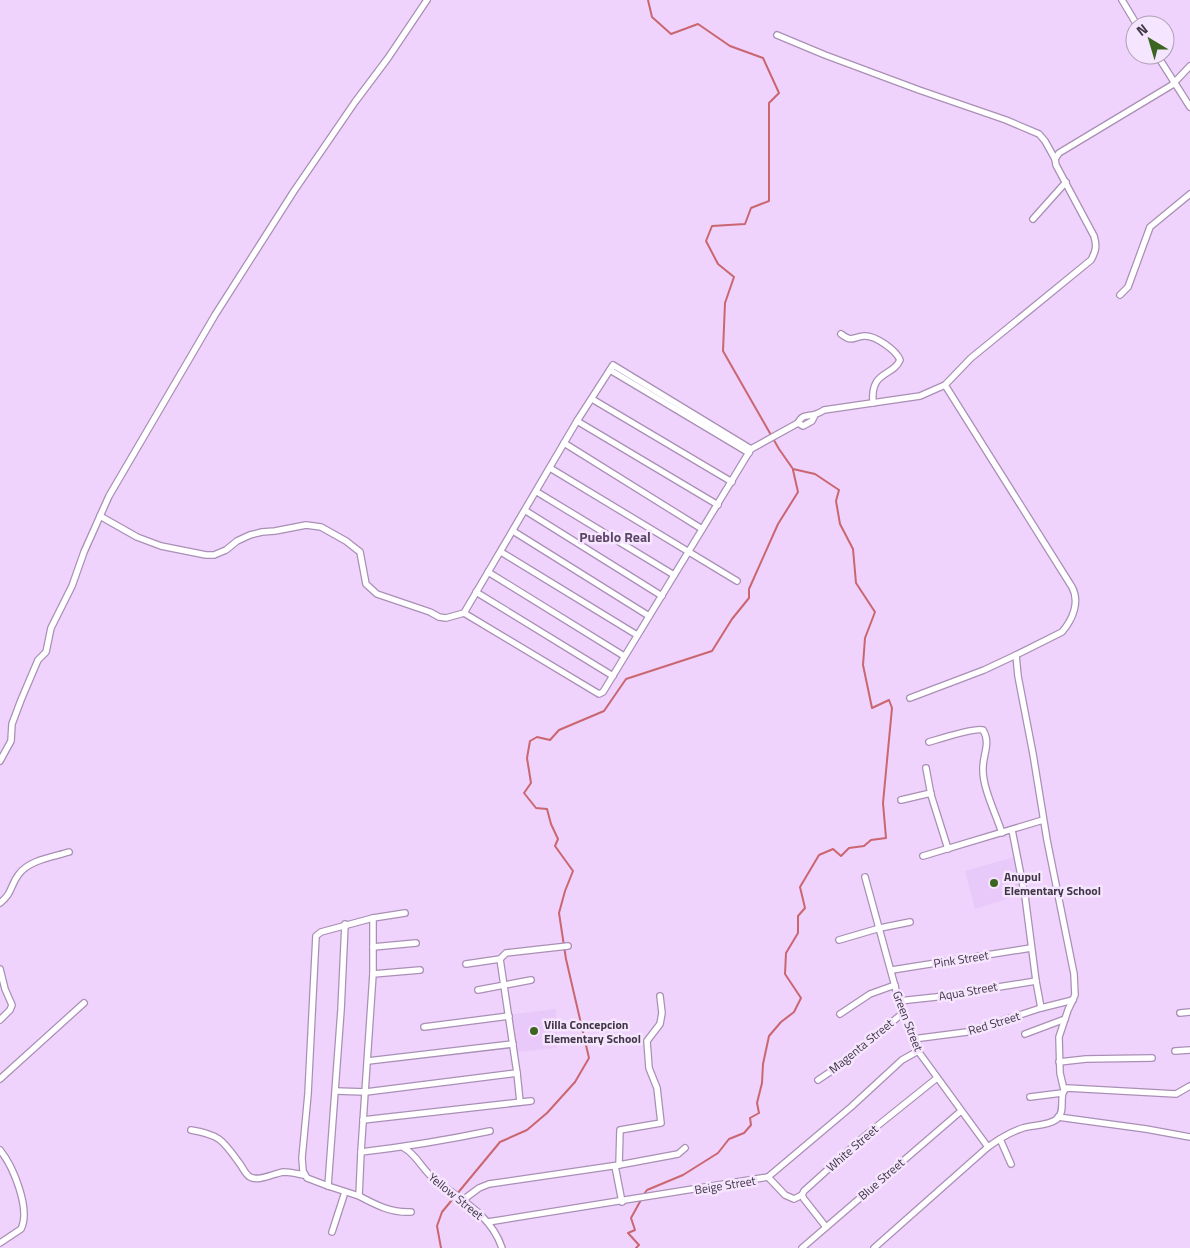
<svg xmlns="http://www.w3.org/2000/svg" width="1190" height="1248" font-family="'Titillium Web',sans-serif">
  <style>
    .built { fill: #e9c9f9 }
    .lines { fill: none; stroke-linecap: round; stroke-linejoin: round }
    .stream { stroke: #ca6670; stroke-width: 2 }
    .minor-casing { stroke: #a98fb5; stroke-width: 8 }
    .minor { stroke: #fff; stroke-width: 5.5 }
    .poi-dot { fill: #3c6521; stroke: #f6e5fe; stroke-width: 2 }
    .labels { text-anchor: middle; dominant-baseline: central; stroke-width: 5; stroke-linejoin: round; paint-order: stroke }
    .poi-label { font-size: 12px; font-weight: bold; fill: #413646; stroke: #f6e5fe; text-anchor: start }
    .street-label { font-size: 12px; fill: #413646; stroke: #f6e5fe }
    .neighbourhood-label { font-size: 14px; font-weight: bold; fill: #5e4668; stroke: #f6e5fe }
  </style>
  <rect width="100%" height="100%" fill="#efd3fc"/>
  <g class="built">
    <path d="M 1014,857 L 1023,894 L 975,909 L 965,871 Z"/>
    <path d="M 556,1009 L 557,1048 L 515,1052 L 508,1015 Z"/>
  </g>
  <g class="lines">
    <g class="stream">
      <path d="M 644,1194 L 647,1190 L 683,1175 L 718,1153 L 729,1139 L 744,1133 L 751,1125 L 750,1118 L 759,1113 L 757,1103 L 762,1083 L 763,1064 L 769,1036 L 781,1022 L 794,1012 L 801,998 L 785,974 L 786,953 L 798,933 L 798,916 L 805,908 L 800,887 L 819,855 L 833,849 L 841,856 L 849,848 L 864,846 L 871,840 L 886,838 L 883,803 L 892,708 L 889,700 L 872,708 L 863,665 L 865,638 L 875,612 L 856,583 L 853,549 L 840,524 L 836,501 L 839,490 L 815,474 L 793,469 L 779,449 L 723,351 L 725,303 L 734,277 L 718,264 L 706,241 L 712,226 L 745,224 L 751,208 L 769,201 L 769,103 L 779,93 L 763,58 L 730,46 L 698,24 L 671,34 L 652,17 L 648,0"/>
      <path d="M 441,1248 L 437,1226 L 442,1212 L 500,1142 L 527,1130 L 547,1113 L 575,1082 L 589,1058 L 566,959 L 559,913 L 565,891 L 573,871 L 555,846 L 558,839 L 551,824 L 547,809 L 536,808 L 524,793 L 531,783 L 527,758 L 530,741 L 537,737 L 550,740 L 559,730 L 604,711 L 626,679 L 712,651 L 732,619 L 749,598 L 749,589 L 778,524 L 798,492 L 793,470"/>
      <path d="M 636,1248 L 639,1245 L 628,1233 L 635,1230 L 631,1218 L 642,1198"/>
    </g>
    <defs>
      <g id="minor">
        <path d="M 1122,0 L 1137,25"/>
        <path d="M 777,35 L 825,55 L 919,90 L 1006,120 L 1039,134 L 1045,141 L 1055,159"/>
        <path d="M 1157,55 L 1190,107"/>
        <path d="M 1033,219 L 1066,182"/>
        <path d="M 1120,295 L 1128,287 L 1150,227 L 1190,194"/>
        <path d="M 841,334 C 853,343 852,337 864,336 C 875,335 896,350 900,360 C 893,377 870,370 873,403"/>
        <path d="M 610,370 L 749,453"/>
        <path d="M 945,385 L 1072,587 C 1080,602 1073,619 1062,632 L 1016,655 L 1018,676 L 1033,754 L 1047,840 L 1074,974 L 1075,995 L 1068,1010 L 1059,1037 L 1060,1073 L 1064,1090"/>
        <path d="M 592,399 L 732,482"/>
        <path d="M 577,421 L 718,505"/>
        <path d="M 798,423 L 803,426 L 812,421 L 815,415"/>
        <path d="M 564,443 L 702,529"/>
        <path d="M 751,449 L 613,365 L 577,421 L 464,613 L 599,694 L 603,692 L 751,449 L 798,423 C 803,413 808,417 816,414 C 819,413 821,412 824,410 L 920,396 L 945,385 L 971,358 L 1091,260 C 1096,251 1097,246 1094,236 L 1056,165 L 1055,159 L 1059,153 L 1172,85 L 1190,66"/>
        <path d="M 550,468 L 737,581"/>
        <path d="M 537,492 L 674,575"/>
        <path d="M 526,511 L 662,596"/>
        <path d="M 100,516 L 137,537 L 161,546 L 206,555 L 214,555 L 226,550 L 237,541 L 250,535 L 262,532 L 275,531 L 306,525 L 321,527 L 346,541 L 360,552 L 366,584 L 377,594 L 430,612 L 439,617 L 446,618 L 464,613"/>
        <path d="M 513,531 L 649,616"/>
        <path d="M 501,552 L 637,635"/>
        <path d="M 488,572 L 624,656"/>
        <path d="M 476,592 L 613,676"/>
        <path d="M 910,698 L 984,670 L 1016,655"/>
        <path d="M 929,742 C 939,739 976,727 983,730 C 991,743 983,754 983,768 C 982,787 996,814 1002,833"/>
        <path d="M 0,761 L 11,741 L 12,724 L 21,700 L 38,660 L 46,652 L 51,628 L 72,586 L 84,552 L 109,496 L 215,315 L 294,191 L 355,102 L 388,58 L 427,0"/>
        <path d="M 926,768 L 931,795 L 948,849"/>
        <path d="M 901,800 L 931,793"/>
        <path d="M 1012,830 L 1025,896 L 1036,981 L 1041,1008"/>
        <path d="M 923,856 L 1043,820"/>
        <path d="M 865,877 L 899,1001 L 918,1051 L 988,1147"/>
        <path d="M 0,903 C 13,893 10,885 19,874 C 29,860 53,857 69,852"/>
        <path d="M 345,924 L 341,1010 L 328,1186 L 359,1196 L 361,1152 C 404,1147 447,1140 490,1131"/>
        <path d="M 839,940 L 880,928 L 910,922"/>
        <path d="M 373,947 L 416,943"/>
        <path d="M 466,964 L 500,959"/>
        <path d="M 0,969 L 5,989 L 12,1005 L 10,1010 L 0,1020"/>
        <path d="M 892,970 L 1031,948"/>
        <path d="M 373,974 L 420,970"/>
        <path d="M 478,990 L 531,980"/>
        <path d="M 899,1001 L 936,997 L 1036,981"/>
        <path d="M 1180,1013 L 1190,1012"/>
        <path d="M 840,1014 L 870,994 L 895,985"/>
        <path d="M 424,1027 L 509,1016"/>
        <path d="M 1025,1034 L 1065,1019"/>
        <path d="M 913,1039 L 967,1032 L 1041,1008 L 1073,1000"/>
        <path d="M 1175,1051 L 1190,1050"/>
        <path d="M 368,1061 L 513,1044"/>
        <path d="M 1059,1062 L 1086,1059 L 1152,1058"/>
        <path d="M 0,1079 L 84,1003"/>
        <path d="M 818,1080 L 842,1064 L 904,1012"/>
        <path d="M 336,1091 L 366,1092 L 517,1073"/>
        <path d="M 1030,1097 L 1062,1093"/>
        <path d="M 520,1102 L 517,1073 L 500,959 L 506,953 L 568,946"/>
        <path d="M 1058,1117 L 1146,1129 L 1190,1137"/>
        <path d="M 363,1120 L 531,1101"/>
        <path d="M 191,1130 C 221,1135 223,1141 240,1164 C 243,1168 245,1174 250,1177 C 259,1182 274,1173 284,1172 C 291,1172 298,1174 304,1175"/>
        <path d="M 1000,1139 L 1011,1164"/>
        <path d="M 404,1148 C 416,1154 422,1169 433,1178 C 459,1199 491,1214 502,1248"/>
        <path d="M 0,1150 C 13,1166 31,1209 21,1229 L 0,1243"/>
        <path d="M 361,1152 L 373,974 L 373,918 L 405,913"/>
        <path d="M 619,1165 L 620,1130 L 661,1123 L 657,1088 L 649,1068 L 647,1041 L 660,1024 L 662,1013 L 660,996"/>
        <path d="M 615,1166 L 622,1202"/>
        <path d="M 768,1177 L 785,1195 L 794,1199 L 802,1195"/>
        <path d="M 328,1186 L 307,1178 L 303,1171 L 302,1158 L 308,1094 L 316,936 L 321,932 L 373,918"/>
        <path d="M 359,1196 C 376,1205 391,1213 411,1212"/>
        <path d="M 463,1200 L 479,1188 L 489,1184 L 619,1165 L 678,1154 L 685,1148"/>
        <path d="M 488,1222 L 768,1177 L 851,1107 L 902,1060 L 918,1051"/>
        <path d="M 826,1227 L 804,1199 L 802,1195 L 804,1191 L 866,1135 L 937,1078"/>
        <path d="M 332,1232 L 345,1192"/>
        <path d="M 802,1248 L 961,1111"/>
        <path d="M 874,1248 L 988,1147 C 999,1139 1010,1132 1023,1128 C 1033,1125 1048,1126 1057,1119 C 1067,1110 1057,1094 1067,1088 L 1176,1094 L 1190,1086"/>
      </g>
    </defs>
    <use href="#minor" class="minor-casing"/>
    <use href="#minor" class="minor"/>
  </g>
  <g class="poi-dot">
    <circle cx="994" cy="883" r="5"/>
    <circle cx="534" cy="1031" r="5"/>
  </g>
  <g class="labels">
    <g class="poi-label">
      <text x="1004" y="876">Anupul<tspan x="1004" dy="14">Elementary School</tspan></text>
      <text x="544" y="1024">Villa Concepcion<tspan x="544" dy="14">Elementary School</tspan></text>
    </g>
    <g class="street-label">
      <text transform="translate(961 959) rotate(-9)">Pink Street</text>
      <text transform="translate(968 991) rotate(-10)">Aqua Street</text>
      <text transform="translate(908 1021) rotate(69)">Green Street</text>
      <text transform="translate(994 1023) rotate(-17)">Red Street</text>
      <text transform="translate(861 1046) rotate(-39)">Magenta Street</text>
      <text transform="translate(852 1148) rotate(-41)">White Street</text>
      <text transform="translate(881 1179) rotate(-41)">Blue Street</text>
      <text transform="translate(725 1185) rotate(-9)">Beige Street</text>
      <text transform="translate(456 1196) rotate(39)">Yellow Street</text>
    </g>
    <g class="neighbourhood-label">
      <text x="615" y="536">Pueblo Real</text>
    </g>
  </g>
  <g transform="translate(1150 40) rotate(322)"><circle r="24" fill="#f6e5fe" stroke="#ae9fb4"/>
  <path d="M0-4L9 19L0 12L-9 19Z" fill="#3c6521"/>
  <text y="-8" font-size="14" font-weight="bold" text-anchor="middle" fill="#413646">N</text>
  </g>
</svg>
